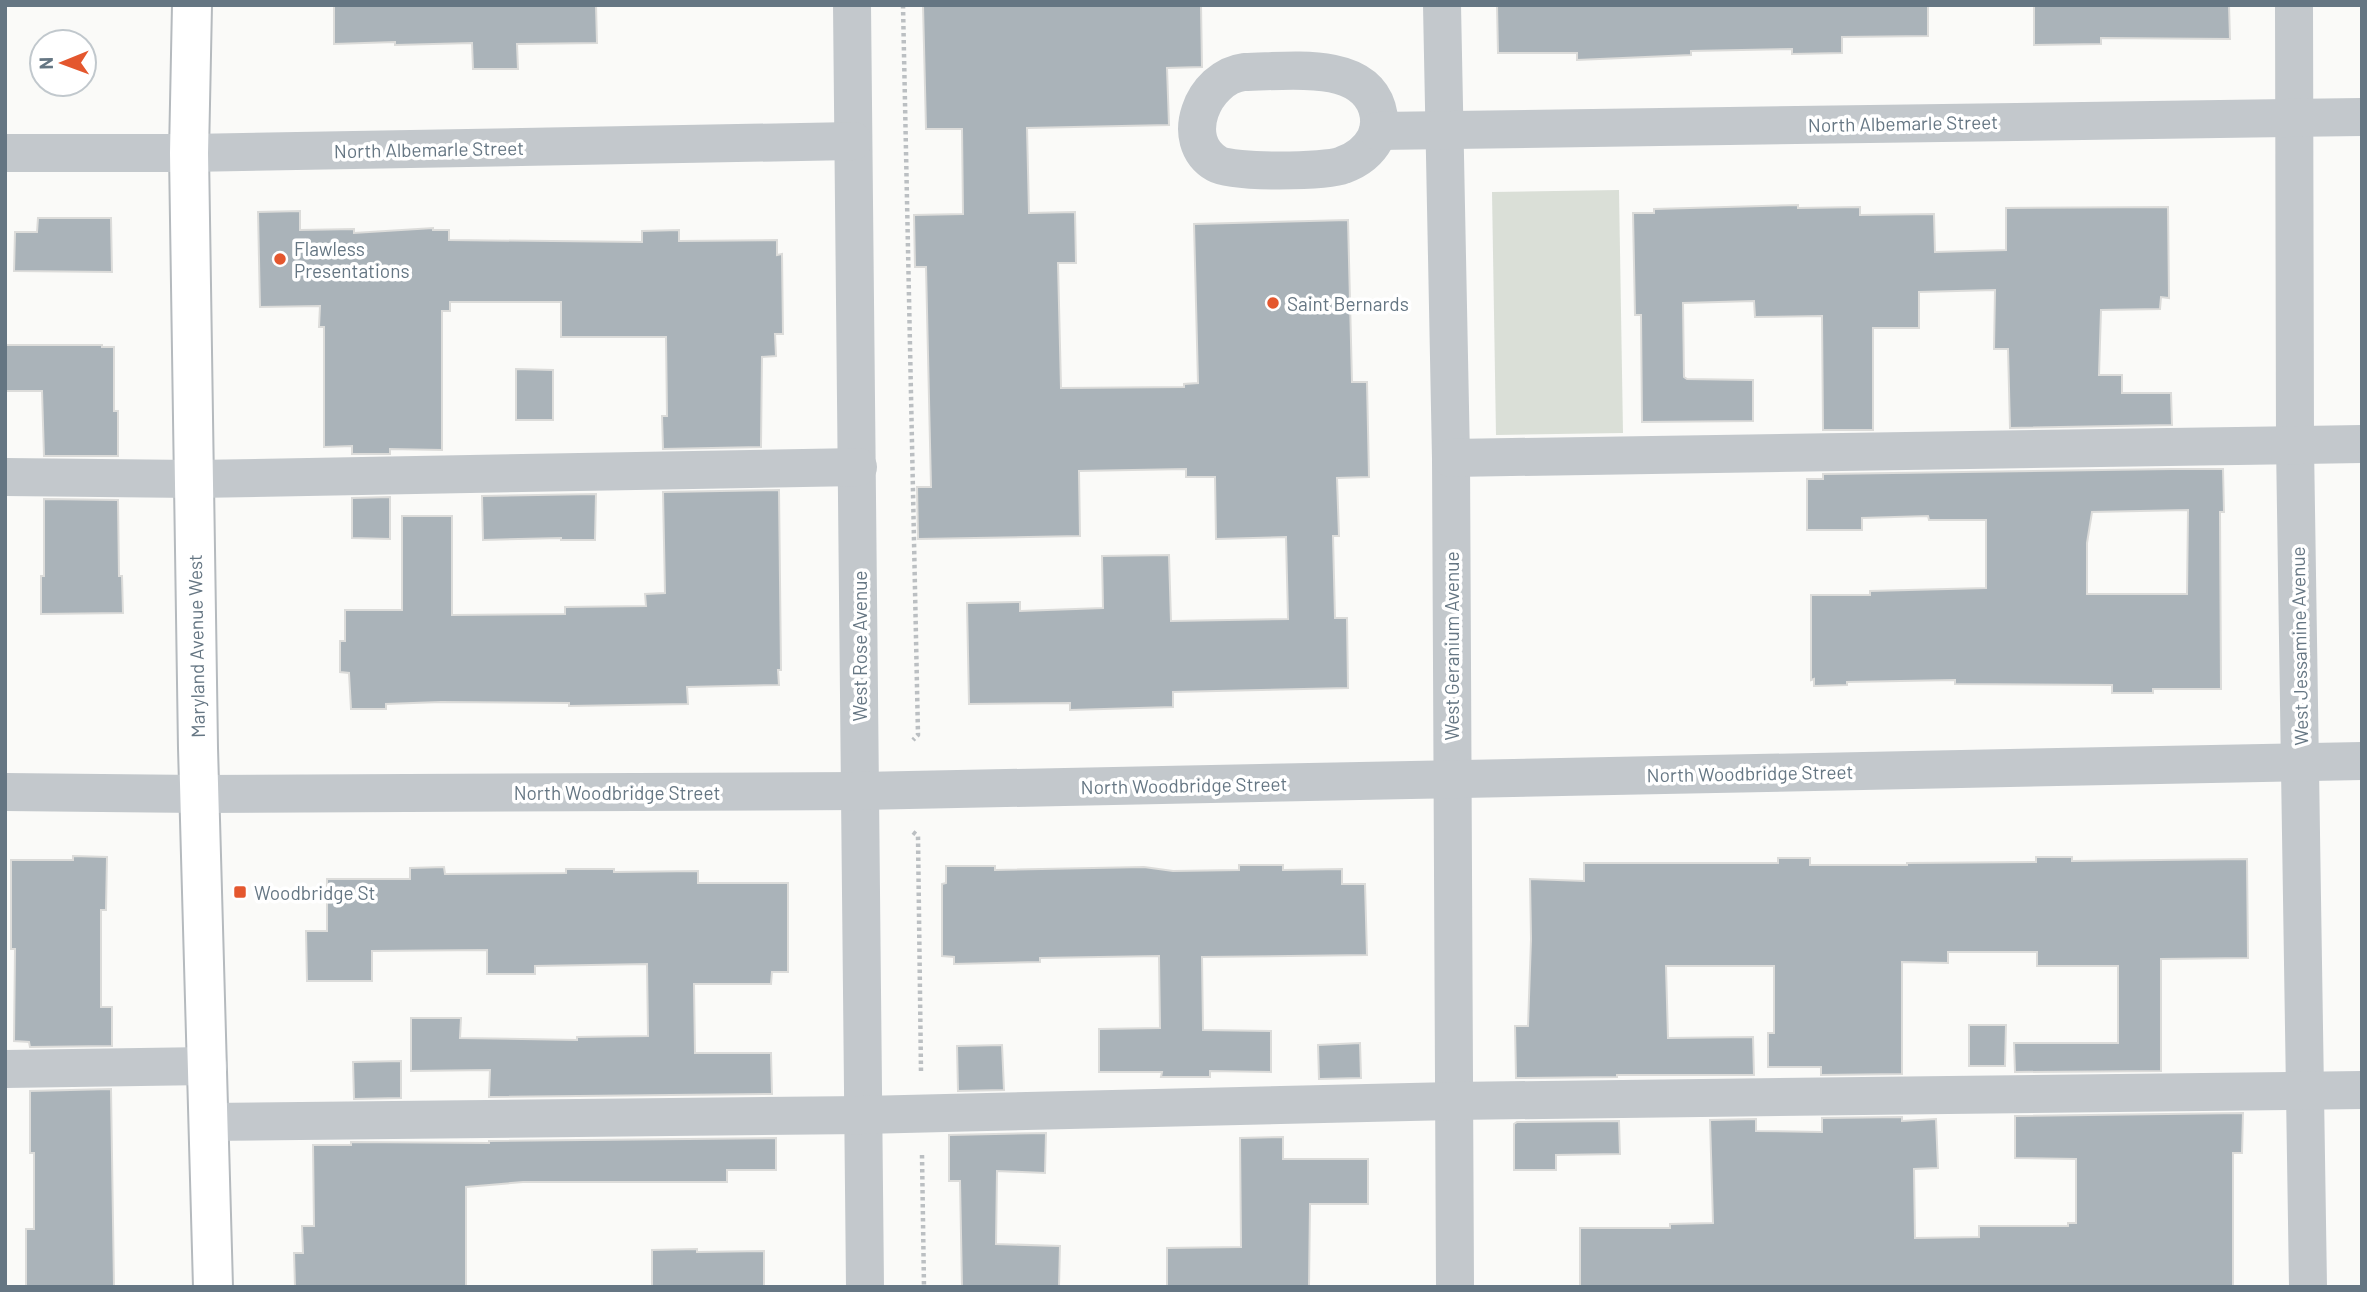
<svg xmlns="http://www.w3.org/2000/svg" width="2367" height="1292" font-family="Barlow,sans-serif">
  <style>
    .green { fill: #dadfd7 }
    .building { fill: #aab3b9; stroke: #dcdcda; stroke-width: 2; fill-rule: evenodd }
    .lines { fill: none; stroke-linecap: round; stroke-linejoin: round }
    .major-casing { stroke: #b5babe; stroke-width: 42 }
    .path { stroke: #bbbfc2; stroke-width: 4.5; stroke-dasharray: 3.5 3.5; stroke-linecap: butt }
    .minor { stroke: #c3c8cc; stroke-width: 38 }
    .major { stroke: #fff; stroke-width: 38 }
    .poi-dot { fill: #e4572e; stroke: #fff; stroke-width: 2.5 }
    .labels { text-anchor: middle; dominant-baseline: central; stroke-width: 7; stroke-linejoin: round; paint-order: stroke }
    .street-label { font-size: 19px; fill: #657683; stroke: #fff }
    .poi-label { font-size: 19px; fill: #657683; stroke: #fff; text-anchor: start }
  </style>
  <rect width="100%" height="100%" fill="#fafaf8"/>
  <path class="green" d="M 1619,190 L 1623,433 L 1496,435 L 1492,192 Z"/>
  <g class="building">
    <path d="M 334,5 L 596,5 L 597,43 L 517,44 L 518,69 L 473,69 L 472,43 L 395,45 L 395,42 L 334,44 Z"/>
    <path d="M 923,5 L 1201,5 L 1202,67 L 1167,68 L 1169,125 L 1027,128 L 1029,213 L 1075,212 L 1076,263 L 1058,263 L 1061,388 L 1184,387 L 1184,384 L 1198,383 L 1194,224 L 1348,220 L 1352,382 L 1367,382 L 1369,477 L 1337,478 L 1339,536 L 1333,536 L 1335,618 L 1347,618 L 1348,688 L 1173,692 L 1173,707 L 1070,710 L 1070,703 L 969,704 L 967,603 L 1020,602 L 1020,611 L 1103,608 L 1102,556 L 1169,555 L 1171,621 L 1288,619 L 1286,537 L 1216,539 L 1215,477 L 1186,477 L 1186,469 L 1079,471 L 1080,536 L 918,539 L 917,487 L 931,487 L 926,267 L 915,267 L 914,215 L 963,214 L 962,129 L 926,129 Z"/>
    <path d="M 1497,5 L 1928,5 L 1928,36 L 1842,37 L 1842,53 L 1792,54 L 1792,49 L 1691,51 L 1691,55 L 1577,60 L 1577,53 L 1498,53 Z"/>
    <path d="M 2034,5 L 2229,5 L 2230,39 L 2101,38 L 2101,44 L 2034,45 Z"/>
    <path d="M 1798,205 L 1798,208 L 1860,207 L 1860,215 L 1934,214 L 1935,252 L 2006,250 L 2006,208 L 2168,207 L 2169,298 L 2161,297 L 2160,309 L 2101,310 L 2099,375 L 2122,375 L 2122,393 L 2171,393 L 2172,425 L 2010,428 L 2008,349 L 1994,349 L 1995,290 L 1919,292 L 1919,328 L 1873,328 L 1873,430 L 1823,430 L 1822,316 L 1755,317 L 1754,301 L 1683,303 L 1684,377 L 1687,379 L 1753,380 L 1753,421 L 1642,422 L 1641,315 L 1635,315 L 1633,213 L 1654,213 L 1654,209 Z"/>
    <path d="M 300,211 L 300,230 L 354,229 L 354,233 L 433,228 L 433,230 L 449,230 L 449,240 L 642,242 L 642,231 L 679,230 L 679,241 L 777,240 L 777,255 L 782,254 L 783,334 L 775,334 L 776,356 L 762,357 L 761,447 L 663,449 L 662,416 L 667,416 L 666,337 L 561,337 L 561,302 L 450,302 L 450,311 L 442,311 L 442,450 L 390,449 L 390,454 L 352,454 L 352,446 L 324,447 L 324,327 L 319,327 L 320,306 L 260,307 L 258,212 Z"/>
    <path d="M 38,218 L 111,218 L 112,272 L 14,271 L 15,232 L 37,232 Z"/>
    <path d="M 5,345 L 102,345 L 102,347 L 114,347 L 114,411 L 118,411 L 118,456 L 44,456 L 42,391 L 5,391 Z"/>
    <path d="M 516,369 L 553,370 L 553,420 L 516,420 Z"/>
    <path d="M 2172,469 L 2223,469 L 2224,512 L 2220,512 L 2221,689 L 2153,689 L 2153,693 L 2112,693 L 2112,685 L 1955,684 L 1955,680 L 1847,682 L 1847,685 L 1814,686 L 1814,679 L 1811,680 L 1811,595 L 1870,595 L 1870,591 L 1986,588 L 1986,520 L 1929,520 L 1928,516 L 1862,518 L 1862,530 L 1807,530 L 1807,479 L 1823,479 L 1823,474 ZM 2188,510 L 2187,594 L 2087,594 L 2087,543 L 2092,512 Z"/>
    <path d="M 779,490 L 781,670 L 778,670 L 779,685 L 687,687 L 688,704 L 569,706 L 569,703 L 441,702 L 386,704 L 386,709 L 351,709 L 349,673 L 340,672 L 340,641 L 345,641 L 345,610 L 402,610 L 402,516 L 452,516 L 452,615 L 565,614 L 565,607 L 646,606 L 645,594 L 665,593 L 663,492 Z"/>
    <path d="M 596,494 L 595,540 L 561,540 L 561,538 L 483,540 L 482,496 Z"/>
    <path d="M 390,497 L 390,539 L 352,538 L 352,498 Z"/>
    <path d="M 44,499 L 118,500 L 119,576 L 122,576 L 123,613 L 41,614 L 41,576 L 44,576 Z"/>
    <path d="M 73,856 L 107,857 L 106,910 L 101,910 L 101,1007 L 112,1007 L 112,1046 L 30,1047 L 29,1042 L 14,1041 L 15,949 L 11,949 L 11,860 L 73,860 Z"/>
    <path d="M 2036,857 L 2072,857 L 2072,861 L 2247,859 L 2248,958 L 2161,959 L 2161,1071 L 2015,1072 L 2014,1043 L 2118,1043 L 2118,966 L 2037,966 L 2037,952 L 1948,952 L 1948,963 L 1902,962 L 1902,1074 L 1821,1075 L 1821,1067 L 1768,1067 L 1768,1033 L 1774,1033 L 1774,966 L 1666,966 L 1668,1038 L 1753,1037 L 1754,1075 L 1617,1075 L 1617,1077 L 1516,1078 L 1515,1026 L 1528,1026 L 1531,939 L 1530,879 L 1584,881 L 1584,863 L 1778,863 L 1778,858 L 1810,858 L 1810,865 L 1907,865 L 1907,863 L 2036,862 Z"/>
    <path d="M 1239,865 L 1283,865 L 1283,870 L 1342,869 L 1342,884 L 1365,884 L 1367,955 L 1202,957 L 1203,1030 L 1271,1031 L 1271,1072 L 1210,1071 L 1210,1077 L 1161,1077 L 1162,1072 L 1099,1072 L 1099,1029 L 1160,1028 L 1159,956 L 1040,958 L 1040,962 L 954,964 L 954,957 L 942,956 L 942,884 L 946,883 L 946,866 L 995,866 L 995,870 L 1144,867 L 1173,871 L 1239,870 Z"/>
    <path d="M 444,867 L 445,874 L 566,873 L 566,869 L 614,869 L 614,872 L 698,871 L 698,883 L 788,883 L 788,972 L 772,972 L 771,984 L 694,984 L 695,1053 L 771,1053 L 772,1094 L 489,1097 L 490,1070 L 411,1071 L 411,1018 L 461,1018 L 460,1038 L 577,1040 L 577,1037 L 648,1036 L 647,964 L 535,966 L 535,974 L 487,974 L 487,950 L 372,951 L 372,981 L 307,981 L 306,931 L 327,931 L 327,879 L 410,879 L 410,868 Z"/>
    <path d="M 1969,1025 L 2006,1025 L 2005,1066 L 1969,1066 Z"/>
    <path d="M 1360,1043 L 1361,1078 L 1319,1079 L 1318,1045 Z"/>
    <path d="M 1002,1045 L 1004,1090 L 958,1091 L 957,1046 Z"/>
    <path d="M 401,1061 L 401,1098 L 354,1099 L 353,1062 Z"/>
    <path d="M 111,1089 L 114,1287 L 26,1287 L 26,1229 L 34,1229 L 34,1153 L 30,1153 L 30,1091 Z"/>
    <path d="M 2243,1113 L 2242,1153 L 2233,1153 L 2233,1287 L 1580,1287 L 1580,1228 L 1670,1228 L 1670,1224 L 1713,1223 L 1710,1120 L 1756,1119 L 1756,1131 L 1822,1132 L 1822,1118 L 1902,1117 L 1902,1121 L 1936,1119 L 1938,1168 L 1914,1169 L 1915,1238 L 1979,1237 L 1979,1226 L 2068,1226 L 2068,1223 L 2076,1223 L 2076,1159 L 2015,1158 L 2015,1116 Z"/>
    <path d="M 1619,1121 L 1620,1154 L 1556,1155 L 1556,1170 L 1514,1170 L 1514,1124 L 1517,1122 Z"/>
    <path d="M 1046,1133 L 1045,1173 L 997,1171 L 996,1244 L 1060,1246 L 1059,1287 L 962,1287 L 960,1181 L 949,1181 L 949,1135 Z"/>
    <path d="M 1283,1137 L 1283,1159 L 1368,1159 L 1368,1204 L 1310,1204 L 1309,1287 L 1167,1287 L 1167,1248 L 1241,1247 L 1240,1138 Z"/>
    <path d="M 776,1138 L 776,1170 L 727,1170 L 727,1182 L 523,1182 L 466,1187 L 466,1287 L 295,1287 L 294,1253 L 303,1253 L 302,1226 L 314,1226 L 313,1145 L 351,1145 L 351,1142 L 489,1143 L 489,1141 Z"/>
    <path d="M 697,1249 L 697,1252 L 764,1251 L 764,1287 L 652,1287 L 652,1250 Z"/>
  </g>
  <g class="lines">
    <defs>
      <path id="major" d="M 192,5 L 189,153 L 198,748 L 213,1287"/>
    </defs>
    <use href="#major" class="major-casing"/>
    <g class="path">
      <path d="M 903,5 L 918,735 L 913,740"/>
      <path d="M 913,832 L 918,836 L 921,1072"/>
      <path d="M 922,1155 L 924,1287"/>
    </g>
    <g class="minor">
      <path d="M 852,5 L 865,1287"/>
      <path d="M 1442,5 L 1451,458 L 1455,1287"/>
      <path d="M 2294,5 L 2295,445 L 2308,1287"/>
      <path d="M 1244,72 C 1284,72 1362,59 1377,108 C 1380,118 1380,129 1375,139 C 1368,152 1357,160 1343,165 C 1326,172 1232,173 1217,164 C 1177,141 1203,77 1244,72 Z"/>
      <path d="M 1378,131 L 2362,117"/>
      <path d="M 5,153 L 189,153 L 853,141"/>
      <path d="M 1451,458 L 2362,444"/>
      <path d="M 5,477 L 194,479 L 858,467"/>
      <path d="M 5,792 L 199,794 L 860,791 L 2362,761"/>
      <path d="M 5,1069 L 208,1066"/>
      <path d="M 209,1122 L 863,1115 L 1453,1101 L 2362,1090"/>
    </g>
    <use href="#major" class="major"/>
  </g>
  <g class="poi-dot">
    <circle cx="280" cy="259" r="7"/>
    <circle cx="1273" cy="303" r="7"/>
    <rect x="233" y="885" width="14" height="14" rx="3.5"/>
  </g>
  <g class="labels">
    <g class="street-label">
      <text transform="translate(1903 123) rotate(-1)">North Albemarle Street</text>
      <text transform="translate(429 149) rotate(-1)">North Albemarle Street</text>
      <text transform="translate(196 646) rotate(-91)">Maryland Avenue West</text>
      <text transform="translate(859 646) rotate(-90)">West Rose Avenue</text>
      <text transform="translate(1451 646) rotate(-90)">West Geranium Avenue</text>
      <text transform="translate(2299 646) rotate(-91)">West Jessamine Avenue</text>
      <text transform="translate(1750 773) rotate(-1)">North Woodbridge Street</text>
      <text transform="translate(1184 785) rotate(-1)">North Woodbridge Street</text>
      <text x="617" y="792">North Woodbridge Street</text>
    </g>
    <g class="poi-label">
      <text x="294" y="248">Flawless<tspan x="294" dy="22">Presentations</tspan></text>
      <text x="1287" y="303">Saint Bernards</text>
      <text x="254" y="892">Woodbridge St</text>
    </g>
  </g>
  <rect width="2367" height="1292" fill="none" stroke="#657683" stroke-width="14"/>
  <g transform="translate(63 63) rotate(269)"><circle r="33" fill="#ffffff" stroke="#c1c8cd" stroke-width="2"/>
  <path d="M0-5L12 26L0 18L-12 26Z" fill="#e4572e"/>
  <text y="-10" font-size="19" font-weight="bold" text-anchor="middle" fill="#657683">N</text>
  </g>
</svg>
